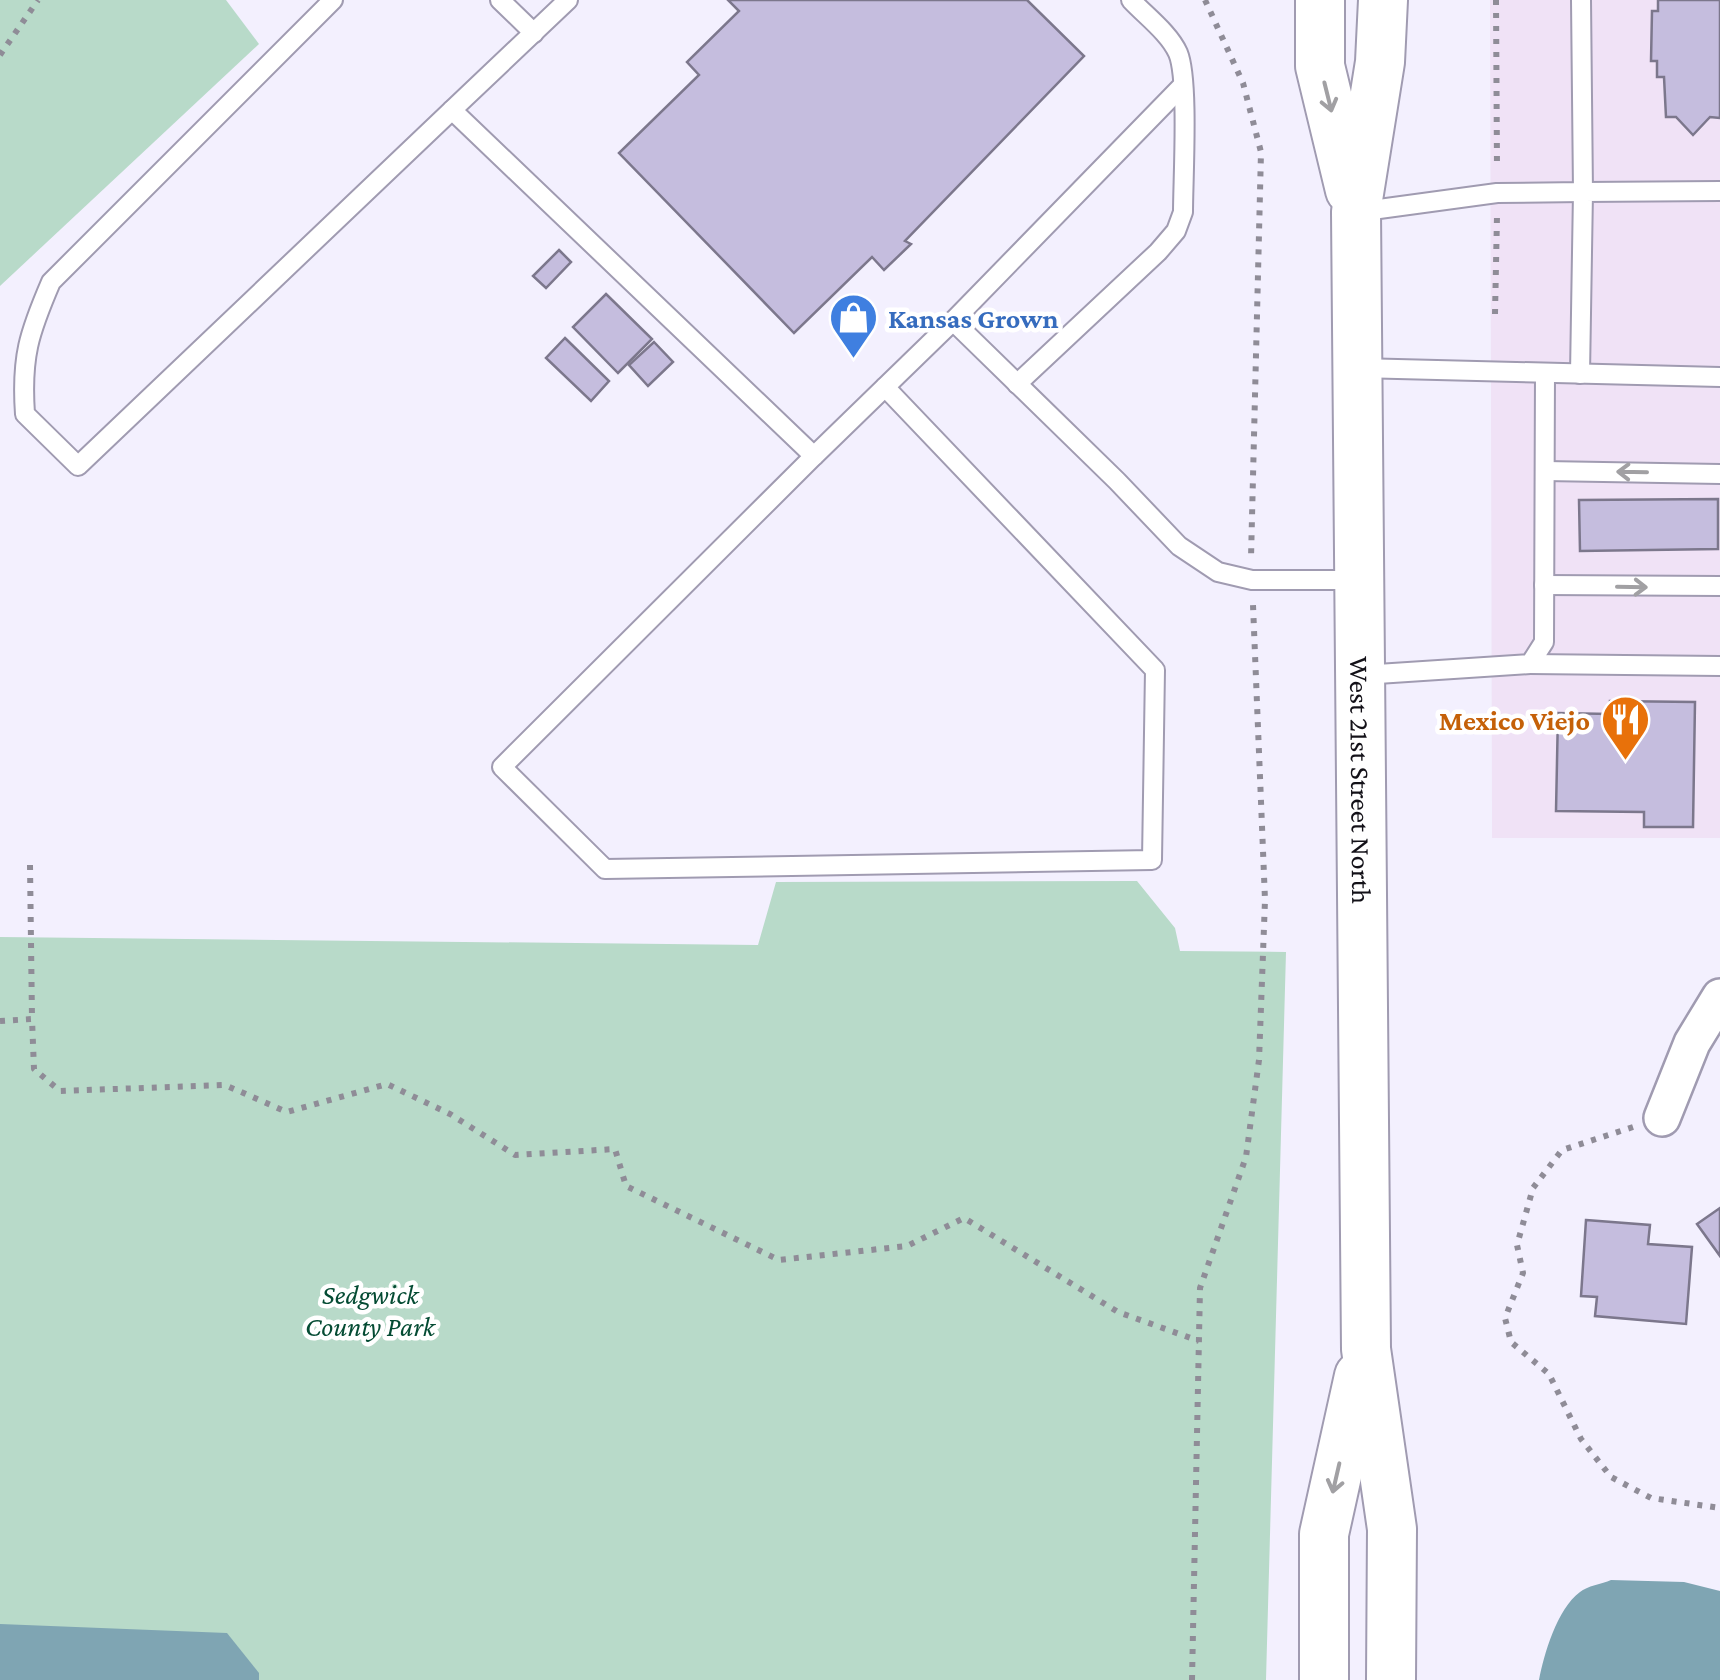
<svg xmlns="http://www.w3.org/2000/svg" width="1720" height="1680" font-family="'Crimson Pro',serif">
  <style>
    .commercial { fill: #f0e2f6 }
    .green { fill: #b8dac9 }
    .water { fill: #7fa5b3 }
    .building { fill: #c5bdde; stroke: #7c778c; stroke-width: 2.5 }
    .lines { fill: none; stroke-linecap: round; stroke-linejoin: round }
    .service-casing { stroke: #a09bb1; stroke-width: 22 }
    .minor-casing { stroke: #a09bb1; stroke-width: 40 }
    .secondary-casing { stroke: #a09bb1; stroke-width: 52 }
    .path { stroke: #8f8c97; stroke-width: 6; stroke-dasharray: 5 8; stroke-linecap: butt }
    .service { stroke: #fff; stroke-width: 18 }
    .minor { stroke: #fff; stroke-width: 35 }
    .secondary { stroke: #fff; stroke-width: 48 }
    .oneway { stroke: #a1a0a3 }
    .labels { text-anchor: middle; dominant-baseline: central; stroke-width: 9; stroke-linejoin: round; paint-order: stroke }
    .shop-label { font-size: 28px; font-weight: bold; fill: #366cbe; stroke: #fff; text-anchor: start }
    .food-label { font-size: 28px; font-weight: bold; fill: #c56008; stroke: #fff; text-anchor: end }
    .street-label { font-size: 28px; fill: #131118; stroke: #fff }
    .park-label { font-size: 28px; font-style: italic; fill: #044b33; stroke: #fff }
  </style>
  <rect width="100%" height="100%" fill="#f3f0fe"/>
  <path class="commercial" d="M 1490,0 L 1720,0 L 1720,838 L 1492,838 Z"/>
  <g class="green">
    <path d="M 0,0 L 226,0 L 259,44 L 0,286 Z"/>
    <path d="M 1137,881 L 1175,928 L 1180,951 L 1286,952 L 1266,1680 L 0,1680 L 0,937 L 758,945 L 776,882 Z"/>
  </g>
  <g class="water">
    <path d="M 1611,1580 L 1684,1582 L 1720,1591 L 1720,1680 L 1539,1680 C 1544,1654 1557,1609 1580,1592 C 1587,1586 1602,1584 1611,1580 Z"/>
    <path d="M 0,1624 L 227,1633 L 259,1673 L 259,1680 L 0,1680 Z"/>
  </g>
  <g class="building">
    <path d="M 728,0 L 1027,0 L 1084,56 L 905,241 L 911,244 L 884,270 L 872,257 L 794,333 L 619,153 L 699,75 L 687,62 L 739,11 Z"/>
    <path d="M 1658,0 L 1720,0 L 1720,118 L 1710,117 L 1693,135 L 1676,117 L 1666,117 L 1664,77 L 1657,77 L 1657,61 L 1651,61 L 1652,11 L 1658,11 Z"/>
    <path d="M 559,250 L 571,262 L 546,288 L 533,276 Z"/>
    <path d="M 606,294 L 652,339 L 618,373 L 573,327 Z"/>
    <path d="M 565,338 L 609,381 L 591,401 L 546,358 Z"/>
    <path d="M 654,342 L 673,362 L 648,386 L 629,365 Z"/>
    <path d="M 1718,499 L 1718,549 L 1580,551 L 1579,500 Z"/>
    <path d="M 1610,701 L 1695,702 L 1693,827 L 1644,827 L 1644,812 L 1556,811 L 1558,713 L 1610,714 Z"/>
    <path d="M 1720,1208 L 1720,1256 L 1697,1224 Z"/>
    <path d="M 1586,1220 L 1650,1225 L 1648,1244 L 1692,1247 L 1686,1324 L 1595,1316 L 1597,1297 L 1581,1296 Z"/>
  </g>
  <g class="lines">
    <defs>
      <g id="service">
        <path d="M 333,0 L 51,282 C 29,333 21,357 25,414 L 78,466 L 452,110"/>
        <path d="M 500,0 L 534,33"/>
        <path d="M 568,0 L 452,110 L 814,456 L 953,321 L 1183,85"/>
        <path d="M 1357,212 L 1497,193 L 1583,192 L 1581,0"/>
        <path d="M 953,321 L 1117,481 L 1179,546 L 1218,572 L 1252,580 L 1355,580"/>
        <path d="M 1358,368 L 1720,377"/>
        <path d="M 1580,374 L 1583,192 L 1720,191"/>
        <path d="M 1017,384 L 1158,252 L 1176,231 L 1183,212 C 1183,179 1189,79 1178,53 C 1169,33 1146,16 1131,0"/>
        <path d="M 814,456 L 502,767 L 605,869 L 1152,860 L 1155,670 L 885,387"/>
        <path d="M 1545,471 L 1720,474"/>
        <path d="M 1544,585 L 1720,586"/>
        <path d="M 1530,664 L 1720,666"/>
        <path d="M 1362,675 L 1530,664 L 1544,642 L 1545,373"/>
      </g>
      <path id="minor" d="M 1662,1118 L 1692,1043 L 1720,997"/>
      <g id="secondary">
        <path d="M 1320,0 L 1320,66 L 1350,190"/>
        <path id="s1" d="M 1383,0 L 1380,62 L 1356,212 L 1366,1349 L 1392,1529 L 1391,1680"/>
        <path d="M 1324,1680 L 1324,1534 L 1359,1376"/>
      </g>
    </defs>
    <use href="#service" class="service-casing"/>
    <use href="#minor" class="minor-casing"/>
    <use href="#secondary" class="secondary-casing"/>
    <g class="path">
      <path d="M 1205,0 L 1243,83 L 1261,152 L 1251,558"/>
      <path d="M 1496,0 L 1497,169"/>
      <path d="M 0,55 L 38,0"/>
      <path d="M 1495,314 L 1497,216"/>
      <path d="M 30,865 L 32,1019"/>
      <path d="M 0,1021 L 32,1019 L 34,1069 L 60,1091 L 225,1085 L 287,1112 L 387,1084 L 450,1114 L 515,1155 L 615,1149 L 626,1186 L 779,1260 L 907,1246 L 964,1218 L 1118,1312 L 1199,1341"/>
      <path d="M 1633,1127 L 1562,1150 L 1533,1188 L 1517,1245 L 1523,1273 L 1505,1318 L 1511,1342 L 1549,1374 L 1581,1439 L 1611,1477 L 1651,1498 L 1720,1508"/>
      <path d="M 1192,1680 L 1200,1288 L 1246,1157 L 1259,1060 L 1265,900 L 1253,605"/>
    </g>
    <use href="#service" class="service"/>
    <use href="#minor" class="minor"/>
    <use href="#secondary" class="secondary"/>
  </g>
  <defs><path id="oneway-shaft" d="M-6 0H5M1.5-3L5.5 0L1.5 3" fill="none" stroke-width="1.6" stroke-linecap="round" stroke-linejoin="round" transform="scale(2.5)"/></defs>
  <g class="oneway">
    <use href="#oneway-shaft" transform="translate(1328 97) rotate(76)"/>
    <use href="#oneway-shaft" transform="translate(1632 472) rotate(-179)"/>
    <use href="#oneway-shaft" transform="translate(1632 587) rotate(1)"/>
    <use href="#oneway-shaft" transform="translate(1336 1478) rotate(103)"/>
  </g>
  <defs>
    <symbol id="shop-pin" viewBox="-11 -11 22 30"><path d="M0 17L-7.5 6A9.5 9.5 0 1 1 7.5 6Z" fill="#3f7fe0" stroke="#fff"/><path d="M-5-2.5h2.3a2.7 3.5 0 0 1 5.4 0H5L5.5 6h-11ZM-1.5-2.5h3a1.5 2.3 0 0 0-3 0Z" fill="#fff"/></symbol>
    <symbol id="restaurant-pin" viewBox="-11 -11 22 30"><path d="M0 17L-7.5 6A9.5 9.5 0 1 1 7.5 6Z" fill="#e8710a" stroke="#fff"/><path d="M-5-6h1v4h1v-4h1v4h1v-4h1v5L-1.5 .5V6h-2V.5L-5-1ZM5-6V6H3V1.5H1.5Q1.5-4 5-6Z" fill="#fff"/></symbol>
  </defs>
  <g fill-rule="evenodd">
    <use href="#shop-pin" x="826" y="290" width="55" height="75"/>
    <use href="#restaurant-pin" x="1598" y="692" width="55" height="75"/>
  </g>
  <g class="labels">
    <g class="shop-label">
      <text x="888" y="318">Kansas Grown</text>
    </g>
    <g class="food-label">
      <text x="1590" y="720">Mexico Viejo</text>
    </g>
    <g class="street-label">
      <text stroke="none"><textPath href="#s1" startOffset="782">West 21st Street North</textPath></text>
    </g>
    <g class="park-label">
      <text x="370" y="1294">Sedgwick<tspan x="370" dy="32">County Park</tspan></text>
    </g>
  </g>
</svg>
